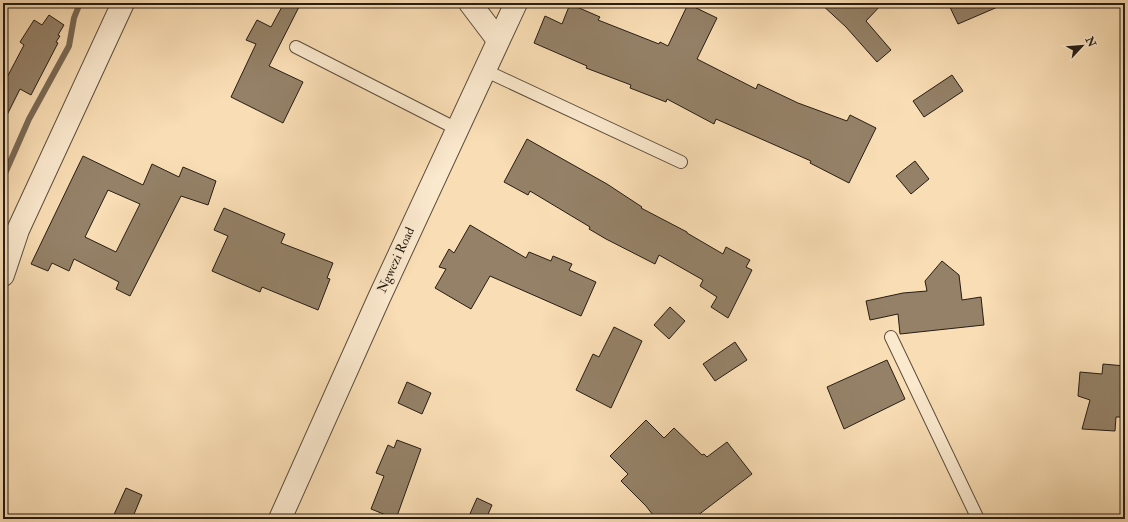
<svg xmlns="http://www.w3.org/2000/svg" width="1128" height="522" font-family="'IM FELL Double Pica',serif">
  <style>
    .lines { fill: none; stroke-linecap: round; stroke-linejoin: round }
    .stream { stroke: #7a6954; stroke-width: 6 }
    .building { fill: #948167; stroke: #271d14; fill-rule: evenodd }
    .lane-casing { stroke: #5c4d3c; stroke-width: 14 }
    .street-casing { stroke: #5c4d3c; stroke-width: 24 }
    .lane { stroke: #fbe9ce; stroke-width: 12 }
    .street { stroke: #fbe9ce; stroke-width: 22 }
    .labels { text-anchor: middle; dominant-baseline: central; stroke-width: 3.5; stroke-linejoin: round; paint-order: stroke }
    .street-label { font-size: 13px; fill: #271d14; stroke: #fbe9ce }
  </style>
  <rect width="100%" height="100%" fill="#f9ddb4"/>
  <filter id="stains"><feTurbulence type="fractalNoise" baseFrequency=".005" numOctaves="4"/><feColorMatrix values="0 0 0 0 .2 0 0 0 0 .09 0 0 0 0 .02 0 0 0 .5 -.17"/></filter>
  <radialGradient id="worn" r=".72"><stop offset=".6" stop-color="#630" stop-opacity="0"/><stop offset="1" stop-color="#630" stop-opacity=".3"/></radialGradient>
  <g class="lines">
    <path class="stream" d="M 3,178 L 29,119 L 69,46 L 74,18 L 80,3"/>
  </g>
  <g class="building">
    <path d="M 284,3 L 301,3 L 269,66 L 303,82 L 283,123 L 231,97 L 256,44 L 246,40 L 257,20 L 271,27 Z"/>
    <path d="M 820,3 L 883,3 L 866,21 L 891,50 L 877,62 L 846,27 Z"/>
    <path d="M 948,3 L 1007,3 L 958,24 Z"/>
    <path d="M 570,4 L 600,17 L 598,20 L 659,44 L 660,42 L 668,46 L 688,4 L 717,18 L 697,59 L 756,89 L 758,84 L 798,103 L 847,121 L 850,115 L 876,128 L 849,183 L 810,163 L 811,161 L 716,119 L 714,124 L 667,99 L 666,102 L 630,88 L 631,85 L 586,68 L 587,66 L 534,43 L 545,16 L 562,24 Z"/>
    <path d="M 49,15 L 64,25 L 58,35 L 60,36 L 56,42 L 58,43 L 31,95 L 20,89 L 3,123 L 3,85 L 24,45 L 20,42 L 34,20 L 42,25 Z"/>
    <path d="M 952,75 L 963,91 L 924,117 L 913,101 Z"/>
    <path d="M 527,139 L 607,184 L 642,207 L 641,208 L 687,232 L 687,233 L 723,254 L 726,247 L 750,260 L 746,267 L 752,270 L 728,318 L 711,307 L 717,297 L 700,286 L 703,280 L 659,255 L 655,264 L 606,239 L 589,229 L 590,227 L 530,191 L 528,195 L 504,182 Z"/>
    <path d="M 83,156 L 143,185 L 152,164 L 179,177 L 183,167 L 216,181 L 208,205 L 181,196 L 130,296 L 116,289 L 119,282 L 74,259 L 69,271 L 52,263 L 48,271 L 31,264 ZM 108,190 L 140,204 L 116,252 L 85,237 Z"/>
    <path d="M 915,161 L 929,179 L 911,194 L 896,176 Z"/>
    <path d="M 224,208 L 285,234 L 281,243 L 333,263 L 327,278 L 330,279 L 318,310 L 262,287 L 260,292 L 212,271 L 228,236 L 214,230 Z"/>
    <path d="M 470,225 L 526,258 L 529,252 L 551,261 L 553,256 L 572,264 L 569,270 L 596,282 L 581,316 L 490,276 L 471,309 L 435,288 L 446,269 L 439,267 L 449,249 L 454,253 Z"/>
    <path d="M 942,261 L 959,275 L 962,300 L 981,297 L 984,325 L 900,334 L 898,314 L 870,320 L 866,301 L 903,293 L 927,291 L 925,281 Z"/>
    <path d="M 670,307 L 685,321 L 669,339 L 654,325 Z"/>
    <path d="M 614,327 L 642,341 L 611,408 L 576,390 L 593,354 L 599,357 Z"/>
    <path d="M 735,342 L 747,360 L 715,381 L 703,364 Z"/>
    <path d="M 887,360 L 905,399 L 844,429 L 827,387 Z"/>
    <path d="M 1103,364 L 1125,366 L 1125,417 L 1116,417 L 1115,431 L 1082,429 L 1090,400 L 1078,396 L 1080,372 L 1102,374 Z"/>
    <path d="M 407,382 L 431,393 L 422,414 L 398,403 Z"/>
    <path d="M 646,420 L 664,438 L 674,428 L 702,455 L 704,454 L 707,457 L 727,442 L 752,474 L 693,519 L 656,519 L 646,506 L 621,481 L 628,474 L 610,456 Z"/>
    <path d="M 397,440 L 421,449 L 396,519 L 371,509 L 384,476 L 376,473 L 388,445 L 394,448 Z"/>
    <path d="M 126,488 L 142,495 L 132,519 L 112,519 Z"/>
    <path d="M 477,498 L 492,505 L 486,519 L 478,519 L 469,516 Z"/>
  </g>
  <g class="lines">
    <defs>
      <g id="lane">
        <path d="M 296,47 L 457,129"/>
        <path d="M 484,70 L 681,162"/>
        <path d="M 891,337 L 978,519"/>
      </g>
      <g id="street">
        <path d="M 470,3 L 498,40"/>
        <path d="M 3,275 L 18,230 L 123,3"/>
        <path d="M 280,519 L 379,298 L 516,3"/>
      </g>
    </defs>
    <use href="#lane" class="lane-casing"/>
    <use href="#street" class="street-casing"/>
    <use href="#lane" class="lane"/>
    <use href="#street" class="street"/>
  </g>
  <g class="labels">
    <g class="street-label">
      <text transform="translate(396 260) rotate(-65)">Ngwezi Road</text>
    </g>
  </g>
  <rect width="1128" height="522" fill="none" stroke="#f9ddb4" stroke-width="16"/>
  <rect x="4" y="4" width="1120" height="514" fill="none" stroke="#271d14" stroke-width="2"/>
  <rect x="8" y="8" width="1112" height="506" fill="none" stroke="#271d14"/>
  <g transform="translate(1082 46) rotate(64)" stroke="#fbe9ce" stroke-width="3" paint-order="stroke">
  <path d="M0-3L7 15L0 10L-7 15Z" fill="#271d14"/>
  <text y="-6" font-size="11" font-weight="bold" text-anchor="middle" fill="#271d14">N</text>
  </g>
  <rect width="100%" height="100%" filter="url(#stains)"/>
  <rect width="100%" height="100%" fill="url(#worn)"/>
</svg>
